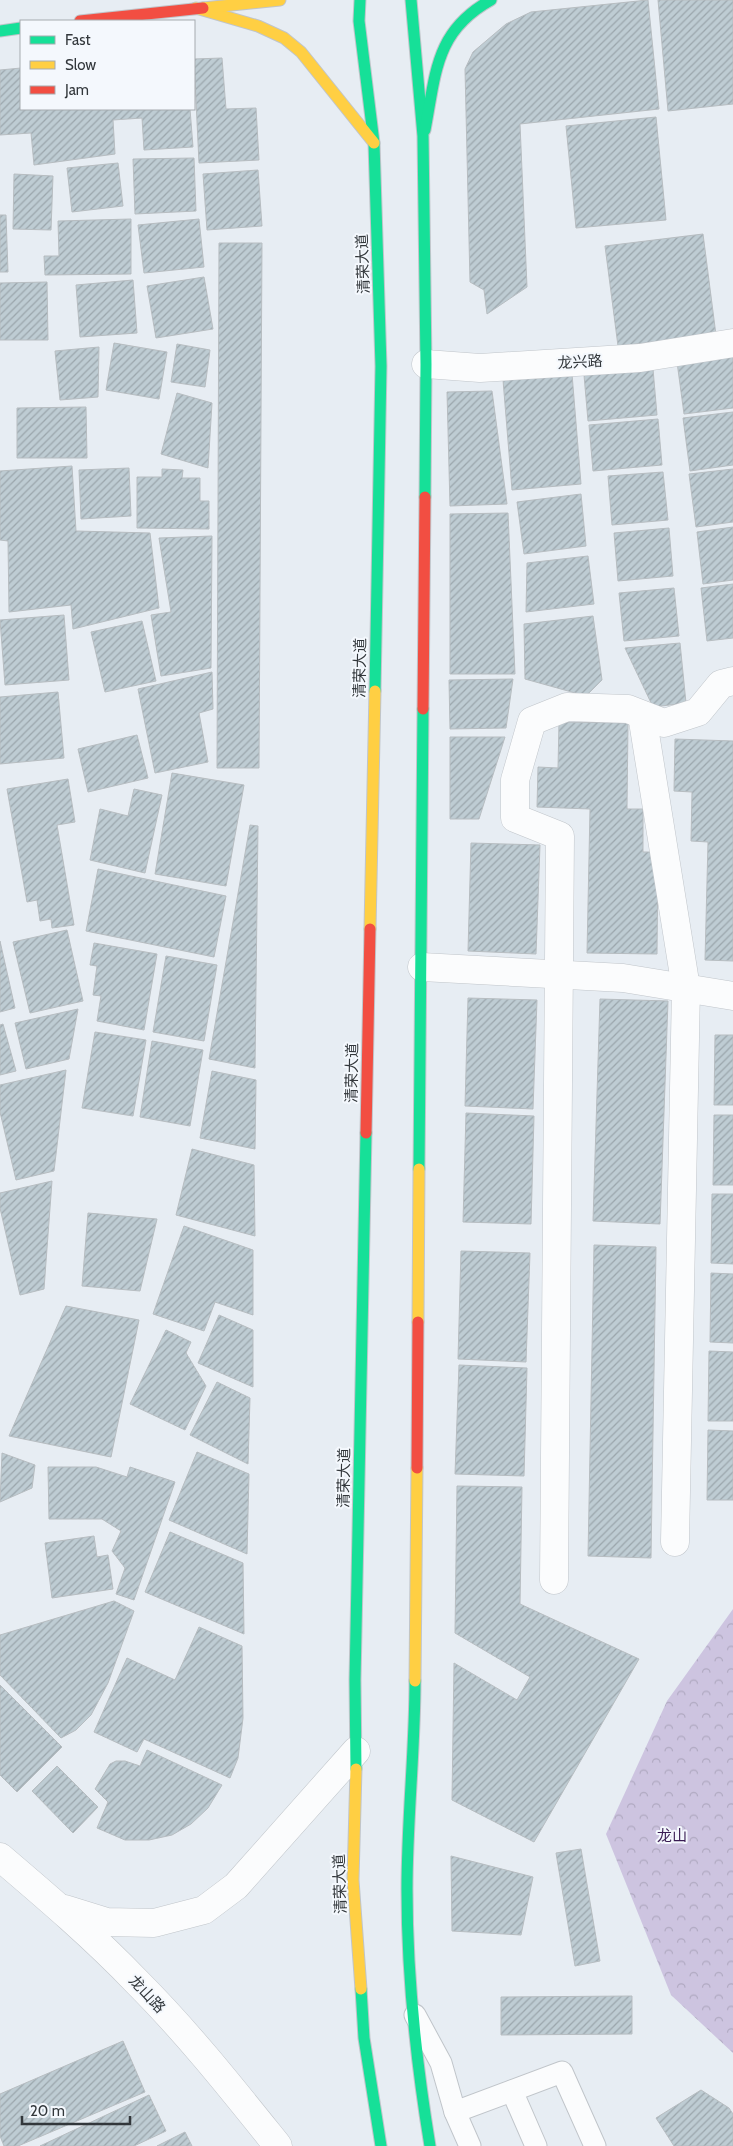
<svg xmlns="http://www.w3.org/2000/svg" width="733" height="2146" font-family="Cabin,'Noto Sans SC',sans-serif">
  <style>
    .forest { fill: url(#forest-crowns) }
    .building { fill: url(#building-hatch); stroke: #b7bdc1 }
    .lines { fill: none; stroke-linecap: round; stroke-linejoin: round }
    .lane-casing { stroke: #c0c5ca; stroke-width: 23 }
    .street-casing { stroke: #c0c5ca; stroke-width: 29 }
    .fast-casing { stroke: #c0c5ca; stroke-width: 13 }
    .slow-casing { stroke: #c0c5ca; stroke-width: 13 }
    .jam-casing { stroke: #c0c5ca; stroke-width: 13 }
    .lane { stroke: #fbfcfd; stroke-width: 21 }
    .street { stroke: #fbfcfd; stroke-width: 28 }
    .fast { stroke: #16e098; stroke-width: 11 }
    .slow { stroke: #ffcf43; stroke-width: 11 }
    .jam { stroke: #f24e42; stroke-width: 11 }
    .labels { text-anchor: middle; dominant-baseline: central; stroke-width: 4; stroke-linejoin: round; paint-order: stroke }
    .street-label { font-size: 15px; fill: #32373b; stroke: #f4f8fd }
    .park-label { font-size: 15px; fill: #391c53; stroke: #f4f8fd }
  </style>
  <defs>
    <pattern id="forest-crowns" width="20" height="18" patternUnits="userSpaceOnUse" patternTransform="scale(1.25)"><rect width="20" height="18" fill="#cdc4e0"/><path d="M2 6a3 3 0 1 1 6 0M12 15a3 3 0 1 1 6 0" fill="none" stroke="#b0a9c1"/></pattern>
    <pattern id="building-hatch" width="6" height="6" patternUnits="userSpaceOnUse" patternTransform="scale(1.25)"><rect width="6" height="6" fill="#beccd3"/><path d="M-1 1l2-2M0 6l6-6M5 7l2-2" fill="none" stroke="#9ba6ac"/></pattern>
  </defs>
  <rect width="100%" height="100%" fill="#e7edf3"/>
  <path class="forest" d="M 733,1609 L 733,2053 L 671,1995 L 606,1834 L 667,1701 Z"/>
  <g class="building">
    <path d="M 648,0 L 659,109 L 520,124 L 527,287 L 487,314 L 484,290 L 470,282 L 465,69 L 473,52 L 506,24 L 531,12 Z"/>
    <path d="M 658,0 L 733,0 L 733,104 L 668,111 Z"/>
    <path d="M 222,58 L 226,109 L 256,108 L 259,160 L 199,163 L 194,59 Z"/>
    <path d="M 21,68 L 21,109 L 190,109 L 193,147 L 144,150 L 142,118 L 113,120 L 115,154 L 34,165 L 31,133 L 0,135 L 0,70 Z"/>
    <path d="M 656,117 L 666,220 L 576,228 L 566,126 Z"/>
    <path d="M 194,158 L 196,211 L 135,214 L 133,159 Z"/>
    <path d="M 118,163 L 123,206 L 72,212 L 67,168 Z"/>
    <path d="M 258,170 L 262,226 L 207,230 L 203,174 Z"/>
    <path d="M 14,174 L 53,176 L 51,230 L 13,229 Z"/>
    <path d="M 0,215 L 6,215 L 8,272 L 0,272 Z"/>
    <path d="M 131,219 L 131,274 L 45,275 L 44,256 L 59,256 L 58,221 Z"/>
    <path d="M 199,219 L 204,267 L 144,273 L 138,225 Z"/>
    <path d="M 703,234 L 716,335 L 618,346 L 605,246 Z"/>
    <path d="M 219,243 L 262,243 L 259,768 L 217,768 Z"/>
    <path d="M 204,277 L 213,329 L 156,338 L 147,286 Z"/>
    <path d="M 133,280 L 137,333 L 80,337 L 76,285 Z"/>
    <path d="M 47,282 L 48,340 L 0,340 L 0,283 Z"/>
    <path d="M 114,343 L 167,352 L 159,399 L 106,390 Z"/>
    <path d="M 177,344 L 210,350 L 205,387 L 171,382 Z"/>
    <path d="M 99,347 L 98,397 L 60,400 L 55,351 Z"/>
    <path d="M 733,354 L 733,408 L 684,414 L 677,362 Z"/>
    <path d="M 653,369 L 657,415 L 588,421 L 584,375 Z"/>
    <path d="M 572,374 L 581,484 L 512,490 L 503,380 Z"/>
    <path d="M 492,391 L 507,504 L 450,506 L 447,392 Z"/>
    <path d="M 177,393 L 212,403 L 208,468 L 161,454 Z"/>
    <path d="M 86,407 L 87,458 L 17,458 L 17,408 Z"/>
    <path d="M 733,412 L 733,465 L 690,471 L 683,418 Z"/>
    <path d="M 658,419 L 662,465 L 593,471 L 589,425 Z"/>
    <path d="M 72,466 L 76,531 L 150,533 L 159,608 L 73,629 L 71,605 L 9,612 L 8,541 L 0,540 L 0,471 Z"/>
    <path d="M 129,468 L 131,516 L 81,519 L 79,470 Z"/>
    <path d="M 162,469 L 183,470 L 182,478 L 200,478 L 200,501 L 209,501 L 209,529 L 137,528 L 137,477 L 162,477 Z"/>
    <path d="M 733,469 L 733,522 L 696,527 L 689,474 Z"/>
    <path d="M 663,472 L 668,520 L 612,525 L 608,476 Z"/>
    <path d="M 581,494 L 586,546 L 524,554 L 517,502 Z"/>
    <path d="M 508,513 L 515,674 L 450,674 L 450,514 Z"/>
    <path d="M 733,527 L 733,580 L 703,584 L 697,532 Z"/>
    <path d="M 669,528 L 673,576 L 618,581 L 614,533 Z"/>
    <path d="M 212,536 L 211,668 L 161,676 L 151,615 L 171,612 L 159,538 Z"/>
    <path d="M 588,556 L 594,604 L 526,612 L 527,563 Z"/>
    <path d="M 733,584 L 733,638 L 707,641 L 701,588 Z"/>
    <path d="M 674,588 L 679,636 L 624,641 L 619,593 Z"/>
    <path d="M 64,615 L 69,680 L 5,685 L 0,620 Z"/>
    <path d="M 593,616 L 602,680 L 586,696 L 525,679 L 524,624 Z"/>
    <path d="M 142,621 L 156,681 L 105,692 L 91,632 Z"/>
    <path d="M 680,643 L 686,703 L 653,707 L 625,648 Z"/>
    <path d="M 212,672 L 213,709 L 199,713 L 208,762 L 155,773 L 138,689 Z"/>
    <path d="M 513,679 L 506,728 L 450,729 L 449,680 Z"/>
    <path d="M 58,692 L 64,758 L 0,764 L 0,697 Z"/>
    <path d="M 559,722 L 628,723 L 627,809 L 643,809 L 643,852 L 658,852 L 657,954 L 587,953 L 590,809 L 537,807 L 538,767 L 558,768 Z"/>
    <path d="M 137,735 L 148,778 L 88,792 L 78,749 Z"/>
    <path d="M 450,737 L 505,737 L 479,819 L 450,819 Z"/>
    <path d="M 675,739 L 733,741 L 733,961 L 705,960 L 708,842 L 691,841 L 692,792 L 674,791 Z"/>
    <path d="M 172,773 L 244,785 L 226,886 L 155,874 Z"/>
    <path d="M 68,779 L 75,822 L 57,825 L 74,925 L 52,928 L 51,919 L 40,921 L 37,900 L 27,902 L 7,789 Z"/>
    <path d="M 134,789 L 162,795 L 145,873 L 90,860 L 100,809 L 128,816 Z"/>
    <path d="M 250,825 L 258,826 L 255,1068 L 209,1059 Z"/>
    <path d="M 471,843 L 540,845 L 536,954 L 468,951 Z"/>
    <path d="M 98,869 L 226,896 L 214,957 L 86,931 Z"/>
    <path d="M 67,930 L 83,1001 L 30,1013 L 13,942 Z"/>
    <path d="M 0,941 L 15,1008 L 0,1012 Z"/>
    <path d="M 94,943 L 157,954 L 144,1030 L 97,1021 L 101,996 L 93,995 L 97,966 L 90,965 Z"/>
    <path d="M 166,956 L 217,965 L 204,1041 L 153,1032 Z"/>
    <path d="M 468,998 L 537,1000 L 533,1109 L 465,1106 Z"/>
    <path d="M 600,999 L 668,1001 L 660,1224 L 593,1221 Z"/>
    <path d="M 78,1009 L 69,1059 L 26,1069 L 15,1023 Z"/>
    <path d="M 3,1024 L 16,1071 L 0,1075 L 0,1025 Z"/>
    <path d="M 95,1032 L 146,1040 L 133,1116 L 82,1108 Z"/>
    <path d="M 715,1035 L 733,1035 L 733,1105 L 714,1105 Z"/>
    <path d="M 152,1041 L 203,1050 L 190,1126 L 140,1117 Z"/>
    <path d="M 66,1070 L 54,1171 L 16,1180 L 0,1112 L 0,1085 Z"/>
    <path d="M 212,1071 L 256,1080 L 255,1149 L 200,1138 Z"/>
    <path d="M 466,1113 L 534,1116 L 531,1224 L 463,1222 Z"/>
    <path d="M 714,1115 L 733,1115 L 733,1185 L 713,1185 Z"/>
    <path d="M 192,1149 L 254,1165 L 255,1236 L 176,1215 Z"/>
    <path d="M 52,1181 L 44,1289 L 20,1295 L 0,1208 L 0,1193 Z"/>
    <path d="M 712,1194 L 733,1194 L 733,1264 L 711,1263 Z"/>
    <path d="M 88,1213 L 157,1219 L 140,1291 L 82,1286 Z"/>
    <path d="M 184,1226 L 253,1250 L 253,1315 L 215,1302 L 204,1331 L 153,1314 Z"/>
    <path d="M 594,1245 L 656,1247 L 651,1558 L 588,1556 Z"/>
    <path d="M 461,1251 L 530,1253 L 526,1362 L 458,1359 Z"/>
    <path d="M 711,1273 L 733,1274 L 733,1343 L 710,1342 Z"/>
    <path d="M 66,1306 L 139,1320 L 111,1457 L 9,1436 Z"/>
    <path d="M 219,1315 L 253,1330 L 253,1387 L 198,1363 Z"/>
    <path d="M 166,1330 L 191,1342 L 186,1353 L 206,1386 L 185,1430 L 130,1404 Z"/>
    <path d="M 709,1351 L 733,1352 L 733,1421 L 708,1421 Z"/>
    <path d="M 459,1365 L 527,1368 L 524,1476 L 455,1474 Z"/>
    <path d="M 217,1382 L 250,1398 L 248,1464 L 190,1435 Z"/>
    <path d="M 708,1430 L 733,1431 L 733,1500 L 707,1500 Z"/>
    <path d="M 197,1452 L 249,1474 L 247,1554 L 169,1520 Z"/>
    <path d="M 2,1453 L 35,1465 L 32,1488 L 0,1502 Z"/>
    <path d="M 48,1467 L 96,1467 L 127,1477 L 130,1467 L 175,1482 L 134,1600 L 116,1594 L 125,1568 L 112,1551 L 121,1531 L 102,1519 L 49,1519 Z"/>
    <path d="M 457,1486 L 522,1487 L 520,1604 L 639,1659 L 534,1842 L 452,1800 L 454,1663 L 517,1700 L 530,1677 L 455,1633 Z"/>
    <path d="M 170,1532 L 243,1563 L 244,1634 L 145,1592 Z"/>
    <path d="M 94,1536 L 97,1557 L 108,1555 L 113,1589 L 52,1598 L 45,1543 Z"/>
    <path d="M 114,1601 L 134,1611 L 108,1683 L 91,1715 L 76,1730 L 61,1738 L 0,1675 L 0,1635 Z"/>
    <path d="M 199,1627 L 242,1646 L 243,1718 L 238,1758 L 230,1778 L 144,1739 L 137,1752 L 94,1732 L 127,1658 L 175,1680 Z"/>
    <path d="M 0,1685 L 62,1747 L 17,1792 L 0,1775 Z"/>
    <path d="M 147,1750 L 222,1785 L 208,1808 L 191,1824 L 172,1835 L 149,1840 L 125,1840 L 97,1828 L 108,1802 L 95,1789 L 110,1764 L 116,1761 L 125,1761 L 140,1766 Z"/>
    <path d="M 57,1766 L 98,1807 L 73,1833 L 32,1791 Z"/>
    <path d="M 581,1849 L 600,1961 L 575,1966 L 556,1853 Z"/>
    <path d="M 451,1856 L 533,1877 L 521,1935 L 452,1931 Z"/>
    <path d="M 632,1996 L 632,2034 L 501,2035 L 501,1997 Z"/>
    <path d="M 123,2041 L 145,2092 L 18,2146 L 4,2146 L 0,2136 L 0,2094 Z"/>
    <path d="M 701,2090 L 729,2108 L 733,2114 L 733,2146 L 674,2146 L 656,2118 Z"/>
    <path d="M 149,2095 L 166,2131 L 134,2146 L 40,2146 Z"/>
    <path d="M 185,2132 L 192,2146 L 157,2146 Z"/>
  </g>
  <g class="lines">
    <defs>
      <g id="lane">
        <path d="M 415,2015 L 441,2063 L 455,2112 L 470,2146"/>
        <path d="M 512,2091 L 536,2146"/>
        <path d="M 455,2112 L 562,2072 L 595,2146"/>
      </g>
      <g id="street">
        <path d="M 426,364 L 480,368 L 640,358 L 733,343"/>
        <path d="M 642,715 L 686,988 L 675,1542"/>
        <path d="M 422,967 L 623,978 L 733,996"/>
        <path d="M 554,1580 L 560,836 L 515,818 L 515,780 L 532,721 L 567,707 L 628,709 L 664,723 L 698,712 L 721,684 L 733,681"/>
        <path d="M 0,1857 C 47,1897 94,1937 137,1982 C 188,2033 233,2090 278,2146"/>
        <path d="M 65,1909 L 107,1922 L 154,1923 L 204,1910 L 236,1886 L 356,1751"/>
      </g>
      <g id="fast">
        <path d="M 360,0 L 359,21 L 374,143 L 381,366 L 375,691"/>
        <path d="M 411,0 L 423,136 L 426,364 L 425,497"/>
        <path d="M 0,31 L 21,28"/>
        <path d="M 425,130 C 436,73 435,31 491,0"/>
        <path d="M 419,1169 L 423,709"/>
        <path d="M 415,1681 C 415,1750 407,1820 407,1889 C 407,1975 416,2061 430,2146"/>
        <path d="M 356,1769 L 355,1680 L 366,1133"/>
        <path d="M 361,1989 L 364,2038 L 381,2146"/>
      </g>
      <g id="slow">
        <path d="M 196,8 L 258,26 L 284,38 L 301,52 L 374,143"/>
        <path d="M 203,8 L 280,0"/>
        <path d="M 370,929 L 375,691"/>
        <path d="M 418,1322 L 419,1169"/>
        <path d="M 415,1681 L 417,1468"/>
        <path d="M 356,1769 L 353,1880 L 361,1989"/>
      </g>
      <g id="jam">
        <path d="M 80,21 L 203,8"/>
        <path d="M 423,709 L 425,497"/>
        <path d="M 366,1133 L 370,929"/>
        <path d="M 417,1468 L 418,1322"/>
      </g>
    </defs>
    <use href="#lane" class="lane-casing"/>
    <use href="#street" class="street-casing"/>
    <use href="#fast" class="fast-casing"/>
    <use href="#slow" class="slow-casing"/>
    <use href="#jam" class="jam-casing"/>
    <use href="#lane" class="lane"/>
    <use href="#street" class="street"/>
    <use href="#fast" class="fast"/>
    <use href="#slow" class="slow"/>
    <use href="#jam" class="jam"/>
  </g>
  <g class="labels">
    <g class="street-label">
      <text transform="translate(363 264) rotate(-92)">清荣大道</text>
      <text transform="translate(580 362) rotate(-3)">龙兴路</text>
      <text transform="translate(360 668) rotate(-89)">清荣大道</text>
      <text transform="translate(352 1073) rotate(-89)">清荣大道</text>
      <text transform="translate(344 1478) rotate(-89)">清荣大道</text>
      <text transform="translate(340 1884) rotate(-92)">清荣大道</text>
      <text transform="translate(147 1994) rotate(47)">龙山路</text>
    </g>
    <g class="park-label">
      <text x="672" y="1836">龙山</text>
    </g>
  </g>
  <rect x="20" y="20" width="175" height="90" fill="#f4f8fd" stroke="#a6abaf"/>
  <rect x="30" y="36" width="25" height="8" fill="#16e098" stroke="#a6abaf"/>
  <text x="65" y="45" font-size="15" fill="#32373b">Fast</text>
  <rect x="30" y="61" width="25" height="8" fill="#ffcf43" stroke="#a6abaf"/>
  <text x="65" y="70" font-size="15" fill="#32373b">Slow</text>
  <rect x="30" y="86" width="25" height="8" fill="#f24e42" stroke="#a6abaf"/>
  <text x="65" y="95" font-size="15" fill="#32373b">Jam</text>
  <path d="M22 2116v8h108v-8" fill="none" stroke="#32373b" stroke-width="2.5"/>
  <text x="30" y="2116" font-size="15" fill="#32373b" stroke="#f4f8fd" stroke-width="4" paint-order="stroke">20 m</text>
</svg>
